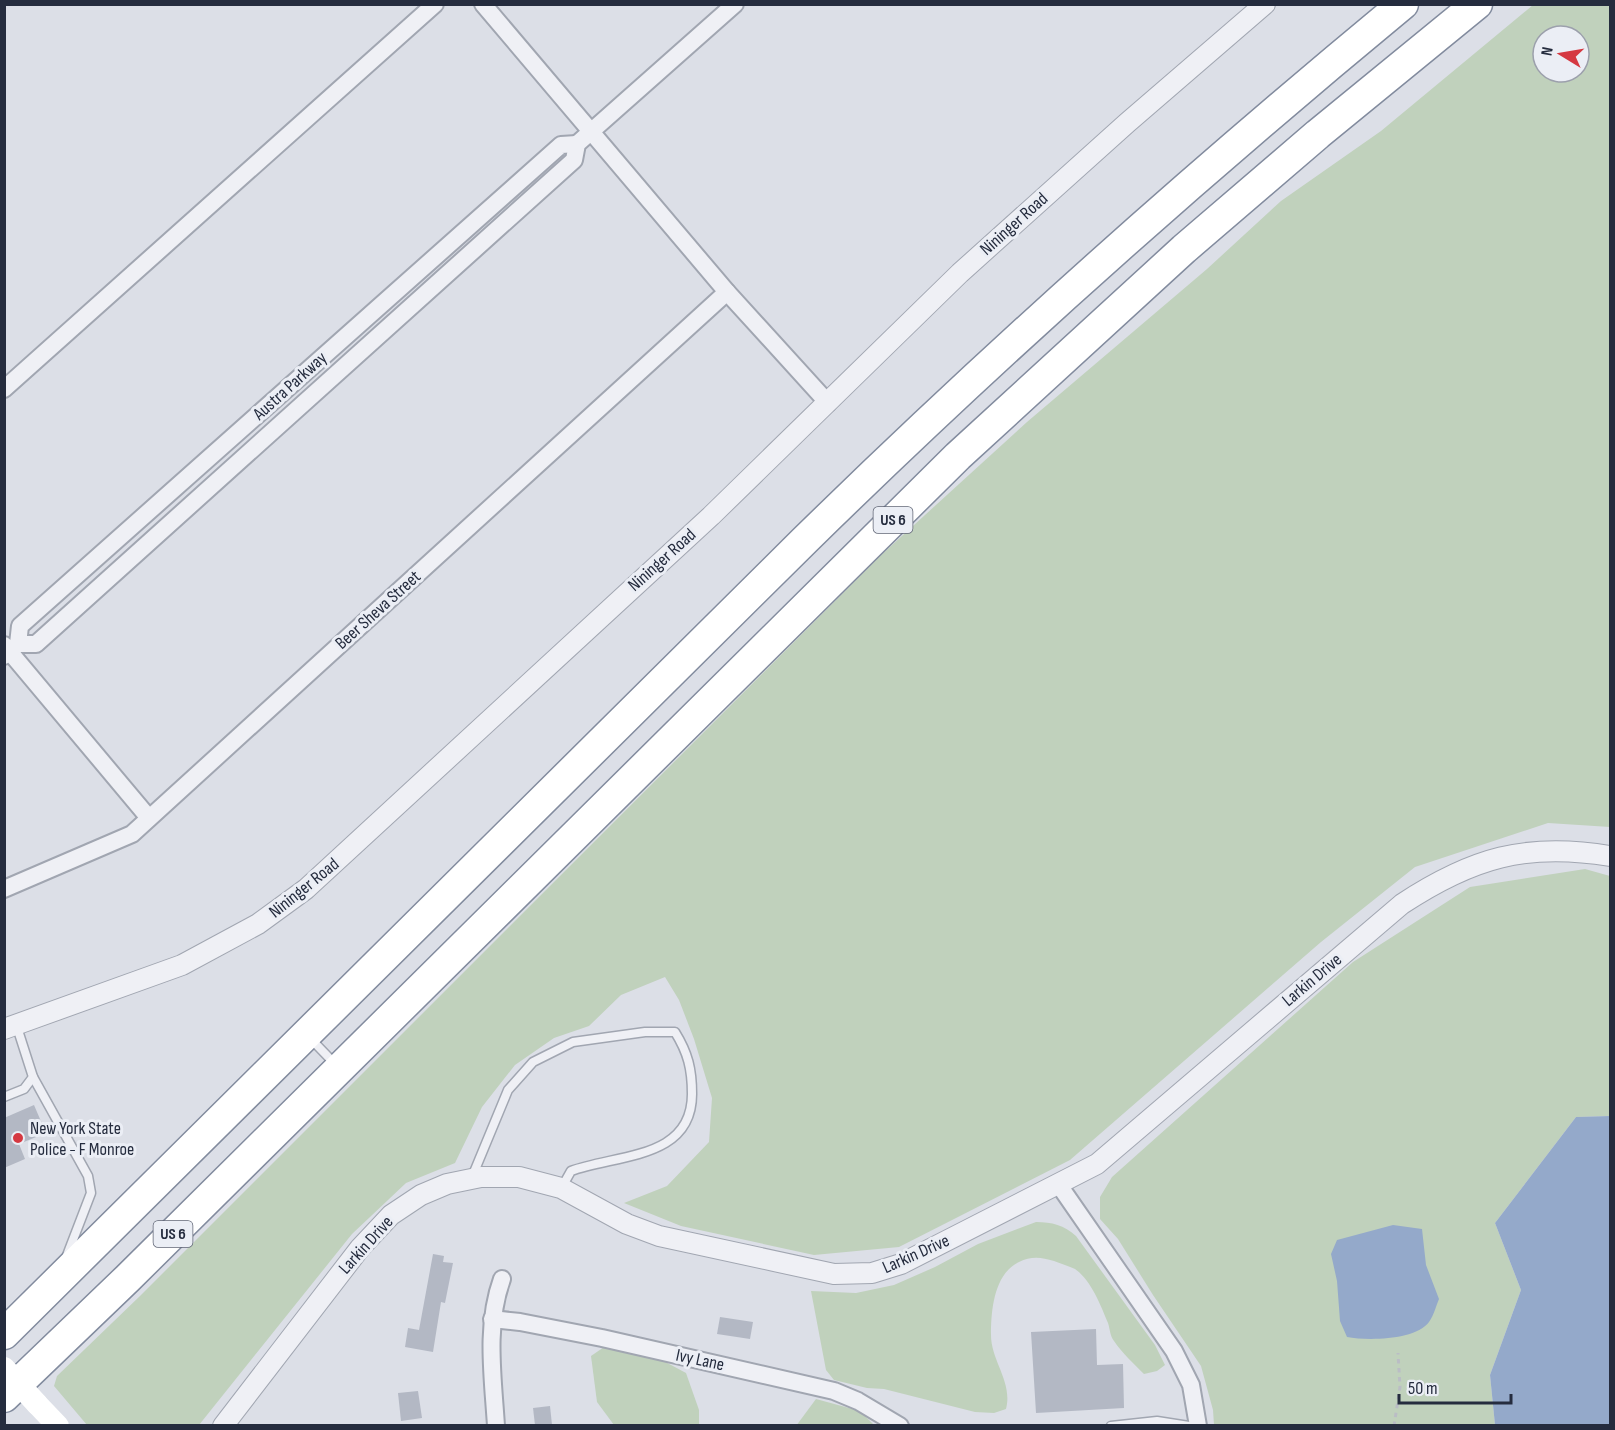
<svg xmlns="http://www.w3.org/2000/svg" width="1615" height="1430" font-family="'Sofia Sans Condensed',sans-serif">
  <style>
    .green { fill: #c0d1bc; fill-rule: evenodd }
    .water { fill: #94a9ca }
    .building { fill: #b3b8c4 }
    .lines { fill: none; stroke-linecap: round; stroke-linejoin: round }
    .service-casing { stroke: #a1a6b1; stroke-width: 11 }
    .minor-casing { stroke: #a1a6b1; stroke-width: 20 }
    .tertiary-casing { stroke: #a1a6b1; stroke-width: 22 }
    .motorway-casing { stroke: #828b9e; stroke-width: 33 }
    .path { stroke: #babdc5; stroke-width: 3; stroke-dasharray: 4.5 4.5; stroke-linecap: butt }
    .service { stroke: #eff0f5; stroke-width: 8 }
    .minor { stroke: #eff0f5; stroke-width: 16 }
    .tertiary { stroke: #eff0f5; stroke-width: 20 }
    .secondary { stroke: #fff; stroke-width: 22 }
    .motorway { stroke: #fff; stroke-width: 30 }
    .secondary-bridge { stroke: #fff; stroke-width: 22 }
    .poi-dot { fill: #d53841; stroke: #ebeef5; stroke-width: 2 }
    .labels { text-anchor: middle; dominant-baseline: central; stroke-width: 6; stroke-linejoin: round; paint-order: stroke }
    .shield { fill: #ebeef5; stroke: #606675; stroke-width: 1.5 }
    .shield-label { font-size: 16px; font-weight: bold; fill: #252c3e }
    .street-label { font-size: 18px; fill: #252c3e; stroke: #ebeef5 }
    .poi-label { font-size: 18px; fill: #252c3e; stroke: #ebeef5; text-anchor: start }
  </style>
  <rect width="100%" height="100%" fill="#dcdfe7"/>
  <g class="green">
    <path d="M 1533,5 L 1610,5 L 1610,827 L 1548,823 L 1415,867 L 1321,942 L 1070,1160 L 899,1247 L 814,1255 L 681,1226 L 624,1203 L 667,1186 L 709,1142 L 712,1098 L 694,1039 L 679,1000 L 665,977 L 621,995 L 589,1026 L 554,1038 L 515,1065 L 482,1107 L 455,1163 L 406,1183 L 352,1234 L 199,1425 L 87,1425 L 54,1386 L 57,1376 L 140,1296 L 880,556 L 1027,422 L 1207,269 L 1281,201 L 1381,131 ZM 1543,36 L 1579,36 L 1579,72 L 1543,72 Z"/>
    <path d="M 1585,869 L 1610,876 L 1610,1116 L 1576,1117 L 1495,1223 L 1521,1290 L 1490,1375 L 1495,1425 L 1214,1425 L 1213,1410 L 1201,1366 L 1153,1295 L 1118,1239 L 1100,1219 L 1100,1197 L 1112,1177 L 1353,962 L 1470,887 Z"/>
    <path d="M 1036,1222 C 1052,1222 1064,1225 1076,1236 L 1155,1345 L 1165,1365 L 1157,1371 L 1144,1374 C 1134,1364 1122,1353 1114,1341 C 1110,1336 1110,1329 1108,1323 C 1101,1306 1091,1280 1075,1269 C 1069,1266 1061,1264 1054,1261 C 1041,1257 1031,1256 1019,1262 C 994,1274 991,1310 991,1335 C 991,1361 1013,1382 1006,1409 L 994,1413 L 975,1412 L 884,1389 L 867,1388 L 834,1380 L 826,1370 L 811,1291 L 856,1293 L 894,1285 L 935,1267 L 978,1244 Z"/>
    <path d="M 607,1345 L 658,1358 L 686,1373 L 699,1410 L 699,1425 L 614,1425 L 597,1402 L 591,1356 Z"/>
    <path d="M 816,1399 L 860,1411 L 874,1425 L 796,1426 Z"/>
  </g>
  <g class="water">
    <path d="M 1610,1116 L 1610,1425 L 1495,1425 L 1490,1375 L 1521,1290 L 1495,1223 L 1576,1117 Z"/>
    <path d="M 1393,1225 L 1422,1229 L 1426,1265 L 1439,1299 C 1436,1306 1434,1315 1429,1322 C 1416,1340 1368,1341 1347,1337 L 1340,1321 L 1337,1281 L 1331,1254 L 1337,1240 Z"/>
  </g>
  <g class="building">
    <path d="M 34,1105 L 46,1133 L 19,1144 L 25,1159 L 4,1168 L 4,1118 Z"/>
    <path d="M 433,1254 L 444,1256 L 443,1262 L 453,1263 L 445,1303 L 441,1302 L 433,1352 L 405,1347 L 408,1328 L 419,1330 Z"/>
    <path d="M 720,1317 L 753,1322 L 750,1339 L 717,1334 Z"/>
    <path d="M 1096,1329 L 1097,1365 L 1123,1364 L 1124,1408 L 1036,1413 L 1031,1332 Z"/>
    <path d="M 418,1391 L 422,1418 L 401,1421 L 398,1393 Z"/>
    <path d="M 550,1406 L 552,1425 L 535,1425 L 533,1408 Z"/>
  </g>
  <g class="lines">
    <defs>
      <g id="service">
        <path d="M 310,1038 L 337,1066"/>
        <path d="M 33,1077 L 88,1176 L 91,1193 L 66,1258"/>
        <path d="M 4,1097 L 24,1089 L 33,1077 L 16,1024"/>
        <path d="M 472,1177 L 508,1090 L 533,1062 L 573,1042 L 645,1032 L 675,1032 C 688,1053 692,1069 692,1094 C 692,1160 616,1154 571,1171 L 562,1187"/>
        <path d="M 1111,1426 L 1157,1421 L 1189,1426"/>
      </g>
      <g id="minor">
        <path d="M 483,4 L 727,292 L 828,403"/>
        <path d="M 4,389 L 435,4"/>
        <path d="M 18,644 L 20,626 L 561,145 L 577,144"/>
        <path d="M 4,645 L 149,818"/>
        <path d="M 4,656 L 18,644 L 36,644 L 574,160 L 577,144 L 735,4"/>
        <path d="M 4,889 L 132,834 L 727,292"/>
        <path d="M 1059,1185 L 1174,1351 L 1191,1385 L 1198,1426"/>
        <path d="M 492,1319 L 520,1322 L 602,1338 L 834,1391 L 858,1401 L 900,1426"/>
        <path d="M 496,1426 C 493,1377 485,1326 502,1279"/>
      </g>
      <g id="tertiary">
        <path d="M 4,1029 L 182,965 L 258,924 L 306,889 L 711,516 L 960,273 L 1127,123 L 1265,4"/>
        <path d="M 223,1426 L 360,1248 L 391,1215 L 421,1195 L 447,1184 L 481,1177 L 519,1177 L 561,1188 L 627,1224 L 659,1236 L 834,1274 L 872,1273 L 901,1264 L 1097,1164 L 1402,904 C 1472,858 1526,842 1610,856"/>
      </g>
      <g id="motorway">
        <path d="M 4,1334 L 805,540 C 996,353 1196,175 1403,4"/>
        <path d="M 4,1397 L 128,1278 L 958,456 L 1184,249 L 1318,134 L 1477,4"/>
      </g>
    </defs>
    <use href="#service" class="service-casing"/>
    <use href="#minor" class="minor-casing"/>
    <use href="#tertiary" class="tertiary-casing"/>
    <use href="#motorway" class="motorway-casing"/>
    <path class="path" d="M 1394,1426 L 1400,1387 L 1398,1353"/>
    <use href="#service" class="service"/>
    <use href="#minor" class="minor"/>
    <use href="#tertiary" class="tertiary"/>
    <path class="secondary" d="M 37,1404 L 58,1426"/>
    <use href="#motorway" class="motorway"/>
    <path class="secondary-bridge" d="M 4,1368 L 37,1404"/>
  </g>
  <circle class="poi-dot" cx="18" cy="1138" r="6"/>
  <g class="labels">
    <g class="shield">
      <rect x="873.5" y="507" width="39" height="26" rx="4.5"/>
      <rect x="153.5" y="1221" width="39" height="26" rx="4.5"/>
    </g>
    <g class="shield-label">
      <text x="893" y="520">US 6</text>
      <text x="173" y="1234">US 6</text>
    </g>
    <g class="street-label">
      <text transform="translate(1014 224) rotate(-42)">Nininger Road</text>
      <text transform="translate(290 386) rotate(-42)">Austra Parkway</text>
      <text transform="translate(662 560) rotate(-42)">Nininger Road</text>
      <text transform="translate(378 610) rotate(-42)">Beer Sheva Street</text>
      <text transform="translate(304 888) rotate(-39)">Nininger Road</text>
      <text transform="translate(1312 980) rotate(-40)">Larkin Drive</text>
      <text transform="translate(366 1245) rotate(-48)">Larkin Drive</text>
      <text transform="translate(916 1254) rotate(-24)">Larkin Drive</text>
      <text transform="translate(700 1360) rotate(12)">Ivy Lane</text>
    </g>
    <g class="poi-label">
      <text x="30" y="1128">New York State<tspan x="30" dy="21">Police - F Monroe</tspan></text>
    </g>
  </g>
  <rect width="1615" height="1430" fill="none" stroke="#252c3e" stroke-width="12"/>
  <g transform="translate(1561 54) rotate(281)"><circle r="28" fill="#ebeef5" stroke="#9ca0ac" stroke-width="1.5"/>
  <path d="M0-4.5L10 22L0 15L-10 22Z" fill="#d53841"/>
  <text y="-9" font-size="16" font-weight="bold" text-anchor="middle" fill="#252c3e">N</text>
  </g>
  <path d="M1399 1394v9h112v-9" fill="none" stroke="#252c3e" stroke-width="3"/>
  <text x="1408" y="1394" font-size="18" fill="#252c3e" stroke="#ebeef5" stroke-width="4.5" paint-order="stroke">50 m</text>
</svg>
